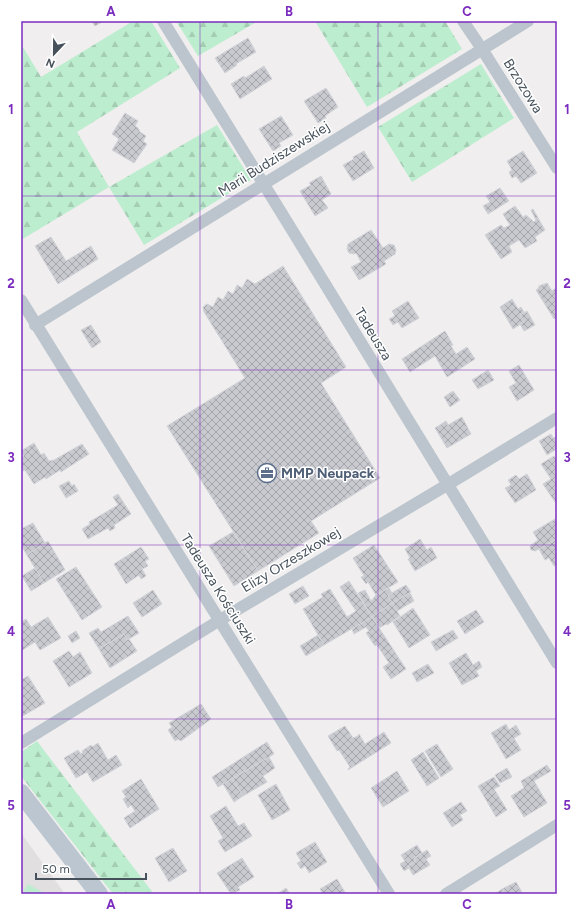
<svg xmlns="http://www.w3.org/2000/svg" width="578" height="915" font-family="Figtree,sans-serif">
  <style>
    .education { fill: #e1dfe0 }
    .forest { fill: url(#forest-firs) }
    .garden { fill: #bdedcf }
    .building { fill: url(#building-cross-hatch); stroke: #d2d4d9 }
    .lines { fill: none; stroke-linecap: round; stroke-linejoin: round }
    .minor { stroke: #bcc5cd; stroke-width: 12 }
    .secondary { stroke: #bcc6d1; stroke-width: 18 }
    .grid { fill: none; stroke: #7b2cbf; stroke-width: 1; stroke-opacity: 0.55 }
    .labels { text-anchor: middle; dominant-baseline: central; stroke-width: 3; stroke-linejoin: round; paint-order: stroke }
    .street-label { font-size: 14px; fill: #46515b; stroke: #fff }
    .service-label { font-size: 14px; font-weight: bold; fill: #4e5e75; stroke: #fff; text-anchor: start }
    .neatline { fill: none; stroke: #7b2cbf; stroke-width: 1.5 }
    .grid-label { font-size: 13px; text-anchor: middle; font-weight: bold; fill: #7b2cbf }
  </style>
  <defs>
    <pattern id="forest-firs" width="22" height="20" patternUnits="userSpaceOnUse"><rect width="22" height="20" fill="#bdedcf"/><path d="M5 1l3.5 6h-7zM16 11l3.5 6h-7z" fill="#a4cdb4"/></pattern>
    <pattern id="building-cross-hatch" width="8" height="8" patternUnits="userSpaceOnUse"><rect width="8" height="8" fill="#c8cad0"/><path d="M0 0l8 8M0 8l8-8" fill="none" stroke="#a4a6ac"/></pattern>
  </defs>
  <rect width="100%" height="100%" fill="#f0eeee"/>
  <path class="education" d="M 21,833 L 65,894 L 21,894 Z"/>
  <g class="forest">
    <path d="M 133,21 L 151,21 L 180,68 L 77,132 L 109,187 L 217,125 L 251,180 L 144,245 L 109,187 L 21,240 L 21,44 L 41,77 Z"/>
    <path d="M 176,21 L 258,21 L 198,56 Z"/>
    <path d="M 315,21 L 445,21 L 462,49 L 367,107 Z"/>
    <path d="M 481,64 L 514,118 L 412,182 L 378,127 Z"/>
    <path d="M 37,741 L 46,753 L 154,894 L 113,894 L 21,776 L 21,752 Z"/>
  </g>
  <path class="garden" d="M 28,884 L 44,893 L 43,894 L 22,894 Z"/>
  <g class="building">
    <path d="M 91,21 L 104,21 L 95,26 Z"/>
    <path d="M 248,38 L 256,52 L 236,64 L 237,65 L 225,73 L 215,58 Z"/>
    <path d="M 264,66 L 272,79 L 240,99 L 231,84 L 244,76 L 245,78 Z"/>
    <path d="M 326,88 L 338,107 L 325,116 L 326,118 L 318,123 L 304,101 Z"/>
    <path d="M 125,113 L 138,121 L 135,126 L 138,128 L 140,132 L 146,136 L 143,141 L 147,144 L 134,163 L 112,150 L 119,139 L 112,134 Z"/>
    <path d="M 281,116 L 293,135 L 279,143 L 281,146 L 273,151 L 259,129 Z"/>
    <path d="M 364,151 L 374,168 L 353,181 L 343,165 L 354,159 L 353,157 Z"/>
    <path d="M 523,151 L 537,173 L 521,183 L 516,176 L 512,178 L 509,172 L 512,170 L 507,161 Z"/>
    <path d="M 321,176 L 331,194 L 322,200 L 328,208 L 315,216 L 300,191 L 311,185 L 309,183 Z"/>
    <path d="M 500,188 L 509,201 L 488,214 L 483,206 L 490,202 L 486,196 Z"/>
    <path d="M 515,206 L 523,217 L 526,215 L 534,222 L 536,220 L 531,210 L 533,209 L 545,230 L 535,237 L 537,241 L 525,248 L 519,240 L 509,246 L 512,252 L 501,259 L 485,235 L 501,225 L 504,228 L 510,225 L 503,214 Z"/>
    <path d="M 371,230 L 383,248 L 389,244 L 394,245 L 396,250 L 395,254 L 384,261 L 386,264 L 359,280 L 351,267 L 361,262 L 356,253 L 354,254 L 349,253 L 347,249 L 348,244 Z"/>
    <path d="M 51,237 L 66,261 L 91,246 L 98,259 L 58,284 L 35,246 Z"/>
    <path d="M 283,266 L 346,367 L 321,383 L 380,478 L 311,521 L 319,533 L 258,571 L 167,426 L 245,378 L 204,312 L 203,307 L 207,304 L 213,307 L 218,297 L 223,300 L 228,291 L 233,294 L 237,285 L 242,288 L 247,279 L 255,284 Z"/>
    <path d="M 547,283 L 552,291 L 557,287 L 557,317 L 554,319 L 536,290 L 538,289 L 539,286 Z"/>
    <path d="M 512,299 L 518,309 L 521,307 L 524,312 L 520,315 L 524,322 L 513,329 L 500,307 Z"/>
    <path d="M 408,301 L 419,318 L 402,328 L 398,322 L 393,325 L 389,319 L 395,316 L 392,311 Z"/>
    <path d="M 527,311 L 535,325 L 524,331 L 520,324 L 524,322 L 520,315 Z"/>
    <path d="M 91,325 L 101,342 L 92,348 L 81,330 Z"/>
    <path d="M 445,331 L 453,345 L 451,346 L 456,354 L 467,347 L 475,359 L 447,377 L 435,356 L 410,372 L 402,359 Z"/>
    <path d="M 519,365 L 534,390 L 517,401 L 509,387 L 516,383 L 509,371 Z"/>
    <path d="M 488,370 L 494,380 L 478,389 L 472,380 Z"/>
    <path d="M 453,391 L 460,400 L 450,407 L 444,397 Z"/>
    <path d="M 462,417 L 471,434 L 447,448 L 435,428 L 446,421 L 448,425 Z"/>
    <path d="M 551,434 L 553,438 L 556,437 L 557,439 L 555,441 L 557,444 L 557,449 L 547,455 L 539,441 Z"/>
    <path d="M 34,443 L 41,455 L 44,453 L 49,461 L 54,460 L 82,444 L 89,454 L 61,472 L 60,470 L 46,479 L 45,477 L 34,484 L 25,470 L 23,471 L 21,467 L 21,458 L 24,456 L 21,451 Z"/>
    <path d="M 554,456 L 557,461 L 557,501 L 555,502 L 543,484 L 551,479 L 541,464 Z"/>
    <path d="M 527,474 L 536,490 L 515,503 L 505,488 L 511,485 L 508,480 L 516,475 L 519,479 Z"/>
    <path d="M 69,481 L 72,486 L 74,484 L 78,491 L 66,498 L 59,486 Z"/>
    <path d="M 118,494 L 131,514 L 114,525 L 115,528 L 110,531 L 108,528 L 88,539 L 82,529 L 90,524 L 89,522 L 118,505 L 113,497 Z"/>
    <path d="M 555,519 L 557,522 L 557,539 L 539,549 L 535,551 L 531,550 L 530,547 L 531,545 L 538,540 L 533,532 Z"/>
    <path d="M 33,523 L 45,543 L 27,555 L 21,545 L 21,529 Z"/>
    <path d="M 233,532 L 258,571 L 234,586 L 209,546 Z"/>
    <path d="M 420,539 L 427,550 L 431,547 L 437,558 L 415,571 L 408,559 L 410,558 L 405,549 Z"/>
    <path d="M 557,539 L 557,565 L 554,566 L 549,558 L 545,560 L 539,549 Z"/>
    <path d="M 48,541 L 65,570 L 44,583 L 27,555 Z"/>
    <path d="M 314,544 L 317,548 L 306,556 L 303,551 Z"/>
    <path d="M 374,545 L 398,582 L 376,595 L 368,582 L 366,584 L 361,577 L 364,576 L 353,558 Z"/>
    <path d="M 141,547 L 149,559 L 145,561 L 148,566 L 142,569 L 146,576 L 141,579 L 139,575 L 126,584 L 114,564 Z"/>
    <path d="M 76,567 L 102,607 L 82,620 L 56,579 Z"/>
    <path d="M 35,568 L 44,583 L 31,591 L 22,576 Z"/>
    <path d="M 349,581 L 372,617 L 324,645 L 303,609 L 323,597 L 321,594 L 330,589 L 347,617 L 356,611 L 340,587 Z"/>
    <path d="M 406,585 L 411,592 L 392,603 L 388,595 Z"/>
    <path d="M 303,586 L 309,596 L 295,604 L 289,594 Z"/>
    <path d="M 389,588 L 392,593 L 388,595 L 392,603 L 372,617 L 358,593 L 365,590 L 371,601 L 376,595 Z"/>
    <path d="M 153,590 L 162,604 L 142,617 L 133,603 Z"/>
    <path d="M 410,593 L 414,601 L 397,611 L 392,603 Z"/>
    <path d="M 392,603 L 400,616 L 387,625 L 386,624 L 379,628 L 372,617 Z"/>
    <path d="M 413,608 L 430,635 L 409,648 L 393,622 Z"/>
    <path d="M 476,610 L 484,622 L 465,634 L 457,621 Z"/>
    <path d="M 128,616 L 139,633 L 127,640 L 124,634 L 99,649 L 89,633 L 98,628 L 101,632 Z"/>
    <path d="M 48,617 L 61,638 L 40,650 L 35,642 L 21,651 L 21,622 L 26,619 L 31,627 Z"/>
    <path d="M 372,617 L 406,669 L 391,679 L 383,667 L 389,663 L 377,645 L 375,646 L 366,633 L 369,631 L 366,627 L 354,634 L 352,629 Z"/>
    <path d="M 453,630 L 458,638 L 436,651 L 431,642 Z"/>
    <path d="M 76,631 L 80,638 L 72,643 L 68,636 Z"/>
    <path d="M 124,634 L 127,640 L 129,639 L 137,651 L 110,668 L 99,649 Z"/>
    <path d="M 318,635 L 324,645 L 306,656 L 300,646 Z"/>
    <path d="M 69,651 L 73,657 L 80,652 L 92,673 L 69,687 L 53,661 Z"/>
    <path d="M 466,653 L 473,665 L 479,661 L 482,667 L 476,671 L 479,676 L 462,685 L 449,663 Z"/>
    <path d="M 428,664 L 434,673 L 417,682 L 412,673 Z"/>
    <path d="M 28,676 L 45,703 L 21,717 L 21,680 Z"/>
    <path d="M 201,704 L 211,719 L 181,741 L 178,739 L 175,741 L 168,730 L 172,727 L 169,723 Z"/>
    <path d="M 506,724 L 509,730 L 516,725 L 521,734 L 514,738 L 521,750 L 506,759 L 491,733 Z"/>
    <path d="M 345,726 L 353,738 L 358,736 L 359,734 L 365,744 L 384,732 L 391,743 L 348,770 L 348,769 L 350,767 L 339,750 L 337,751 L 328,736 Z"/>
    <path d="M 267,742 L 274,754 L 218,787 L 212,777 Z"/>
    <path d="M 98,743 L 108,760 L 116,755 L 122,765 L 93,782 L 87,772 L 76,778 L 64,758 L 78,750 L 81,754 L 83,752 L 82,751 L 91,745 L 92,747 Z"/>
    <path d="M 437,744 L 453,769 L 441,777 L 425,751 Z"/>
    <path d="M 423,752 L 439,778 L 427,786 L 411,760 Z"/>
    <path d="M 269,757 L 275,768 L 263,776 L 267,782 L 243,796 L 232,779 Z"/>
    <path d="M 547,765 L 551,771 L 534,781 L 547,803 L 524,817 L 511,796 L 524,788 L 521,781 Z"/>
    <path d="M 507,768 L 512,777 L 500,783 L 495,775 Z"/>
    <path d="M 397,771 L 409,791 L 383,807 L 371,788 Z"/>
    <path d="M 494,777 L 500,786 L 494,789 L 507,810 L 496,817 L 478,786 Z"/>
    <path d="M 141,779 L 159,809 L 130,828 L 124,818 L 135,811 L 131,805 L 128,808 L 123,799 L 126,797 L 122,791 Z"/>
    <path d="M 232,779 L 243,796 L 234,802 L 223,784 Z"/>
    <path d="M 276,784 L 290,810 L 272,820 L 258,795 Z"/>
    <path d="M 461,802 L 467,811 L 460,815 L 463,820 L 452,827 L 443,813 Z"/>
    <path d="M 226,806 L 238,826 L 244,823 L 252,836 L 225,852 L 218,841 L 223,838 L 210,816 Z"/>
    <path d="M 315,842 L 327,862 L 309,873 L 305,866 L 301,869 L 297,863 L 301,861 L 296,853 Z"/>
    <path d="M 417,845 L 422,853 L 414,858 L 416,861 L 408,866 L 409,868 L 404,871 L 400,864 L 405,861 L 401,855 Z"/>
    <path d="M 173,848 L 187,871 L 169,882 L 155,858 Z"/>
    <path d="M 427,850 L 431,856 L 426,859 L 430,865 L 413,875 L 408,866 L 416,861 L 414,858 Z"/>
    <path d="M 242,858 L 254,877 L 238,887 L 240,890 L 231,894 L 217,873 Z"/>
    <path d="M 337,879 L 346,894 L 323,894 L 320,889 Z"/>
    <path d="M 516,882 L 523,894 L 505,894 L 502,889 Z"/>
    <path d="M 286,888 L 290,894 L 277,894 Z"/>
    <path d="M 502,889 L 505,894 L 495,894 Z"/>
  </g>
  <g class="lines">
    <g class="minor">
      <path d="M 163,21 C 296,234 425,450 557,663"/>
      <path d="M 463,21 L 482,49 L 557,168"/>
      <path d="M 21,300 L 389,894"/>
      <path d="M 35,325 L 528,21"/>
      <path d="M 21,743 L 220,620 L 447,485 L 557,418"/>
      <path d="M 446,894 L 557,825"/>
    </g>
    <path class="secondary" d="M 21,793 L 99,894"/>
  </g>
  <path class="grid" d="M 200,21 L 200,894M 378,21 L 378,894M 21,196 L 557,196M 21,370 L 557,370M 21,545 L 557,545M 21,719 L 557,719"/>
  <defs>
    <symbol id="office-ring" viewBox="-11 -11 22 22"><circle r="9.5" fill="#fff" stroke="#5c6f8a" stroke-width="1.5"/><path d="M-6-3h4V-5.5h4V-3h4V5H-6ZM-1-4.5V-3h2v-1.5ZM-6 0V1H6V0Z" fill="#5c6f8a"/></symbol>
  </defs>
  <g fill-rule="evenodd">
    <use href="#office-ring" x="256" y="462" width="22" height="22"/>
  </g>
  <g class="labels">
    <g class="street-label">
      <text transform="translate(523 86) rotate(58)">Brzozowa</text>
      <text transform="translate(274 159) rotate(-32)">Marii Budziszewskiej</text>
      <text transform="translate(373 334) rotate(59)">Tadeusza</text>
      <text transform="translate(291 560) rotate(-31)">Elizy Orzeszkowej</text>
      <text transform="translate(218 589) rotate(58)">Tadeusza Kościuszki</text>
    </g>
    <g class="service-label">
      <text x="281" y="473">MMP Neupack</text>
    </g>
  </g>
  <rect width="578" height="915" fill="none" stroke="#ffffff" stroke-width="44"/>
  <g transform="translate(54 54) rotate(202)" stroke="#ffffff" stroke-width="3" paint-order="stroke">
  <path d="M0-3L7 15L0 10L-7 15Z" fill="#46515b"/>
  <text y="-6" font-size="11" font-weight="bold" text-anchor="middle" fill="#46515b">N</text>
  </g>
  <path d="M36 873v6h110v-6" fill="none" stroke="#46515b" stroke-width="2"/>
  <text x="42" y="873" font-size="12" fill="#46515b" stroke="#ffffff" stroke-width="3" paint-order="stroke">50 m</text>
  <rect x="22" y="22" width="534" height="871" class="neatline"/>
  <g class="grid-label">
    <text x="111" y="16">A</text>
    <text x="289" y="16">B</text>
    <text x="467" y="16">C</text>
    <text x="11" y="114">1</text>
    <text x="567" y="114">1</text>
    <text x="11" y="288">2</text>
    <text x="567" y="288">2</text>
    <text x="11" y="462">3</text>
    <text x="567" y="462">3</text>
    <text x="11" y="636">4</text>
    <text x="567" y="636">4</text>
    <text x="11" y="810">5</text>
    <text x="567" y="810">5</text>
    <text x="111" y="909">A</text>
    <text x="289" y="909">B</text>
    <text x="467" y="909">C</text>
  </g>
</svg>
